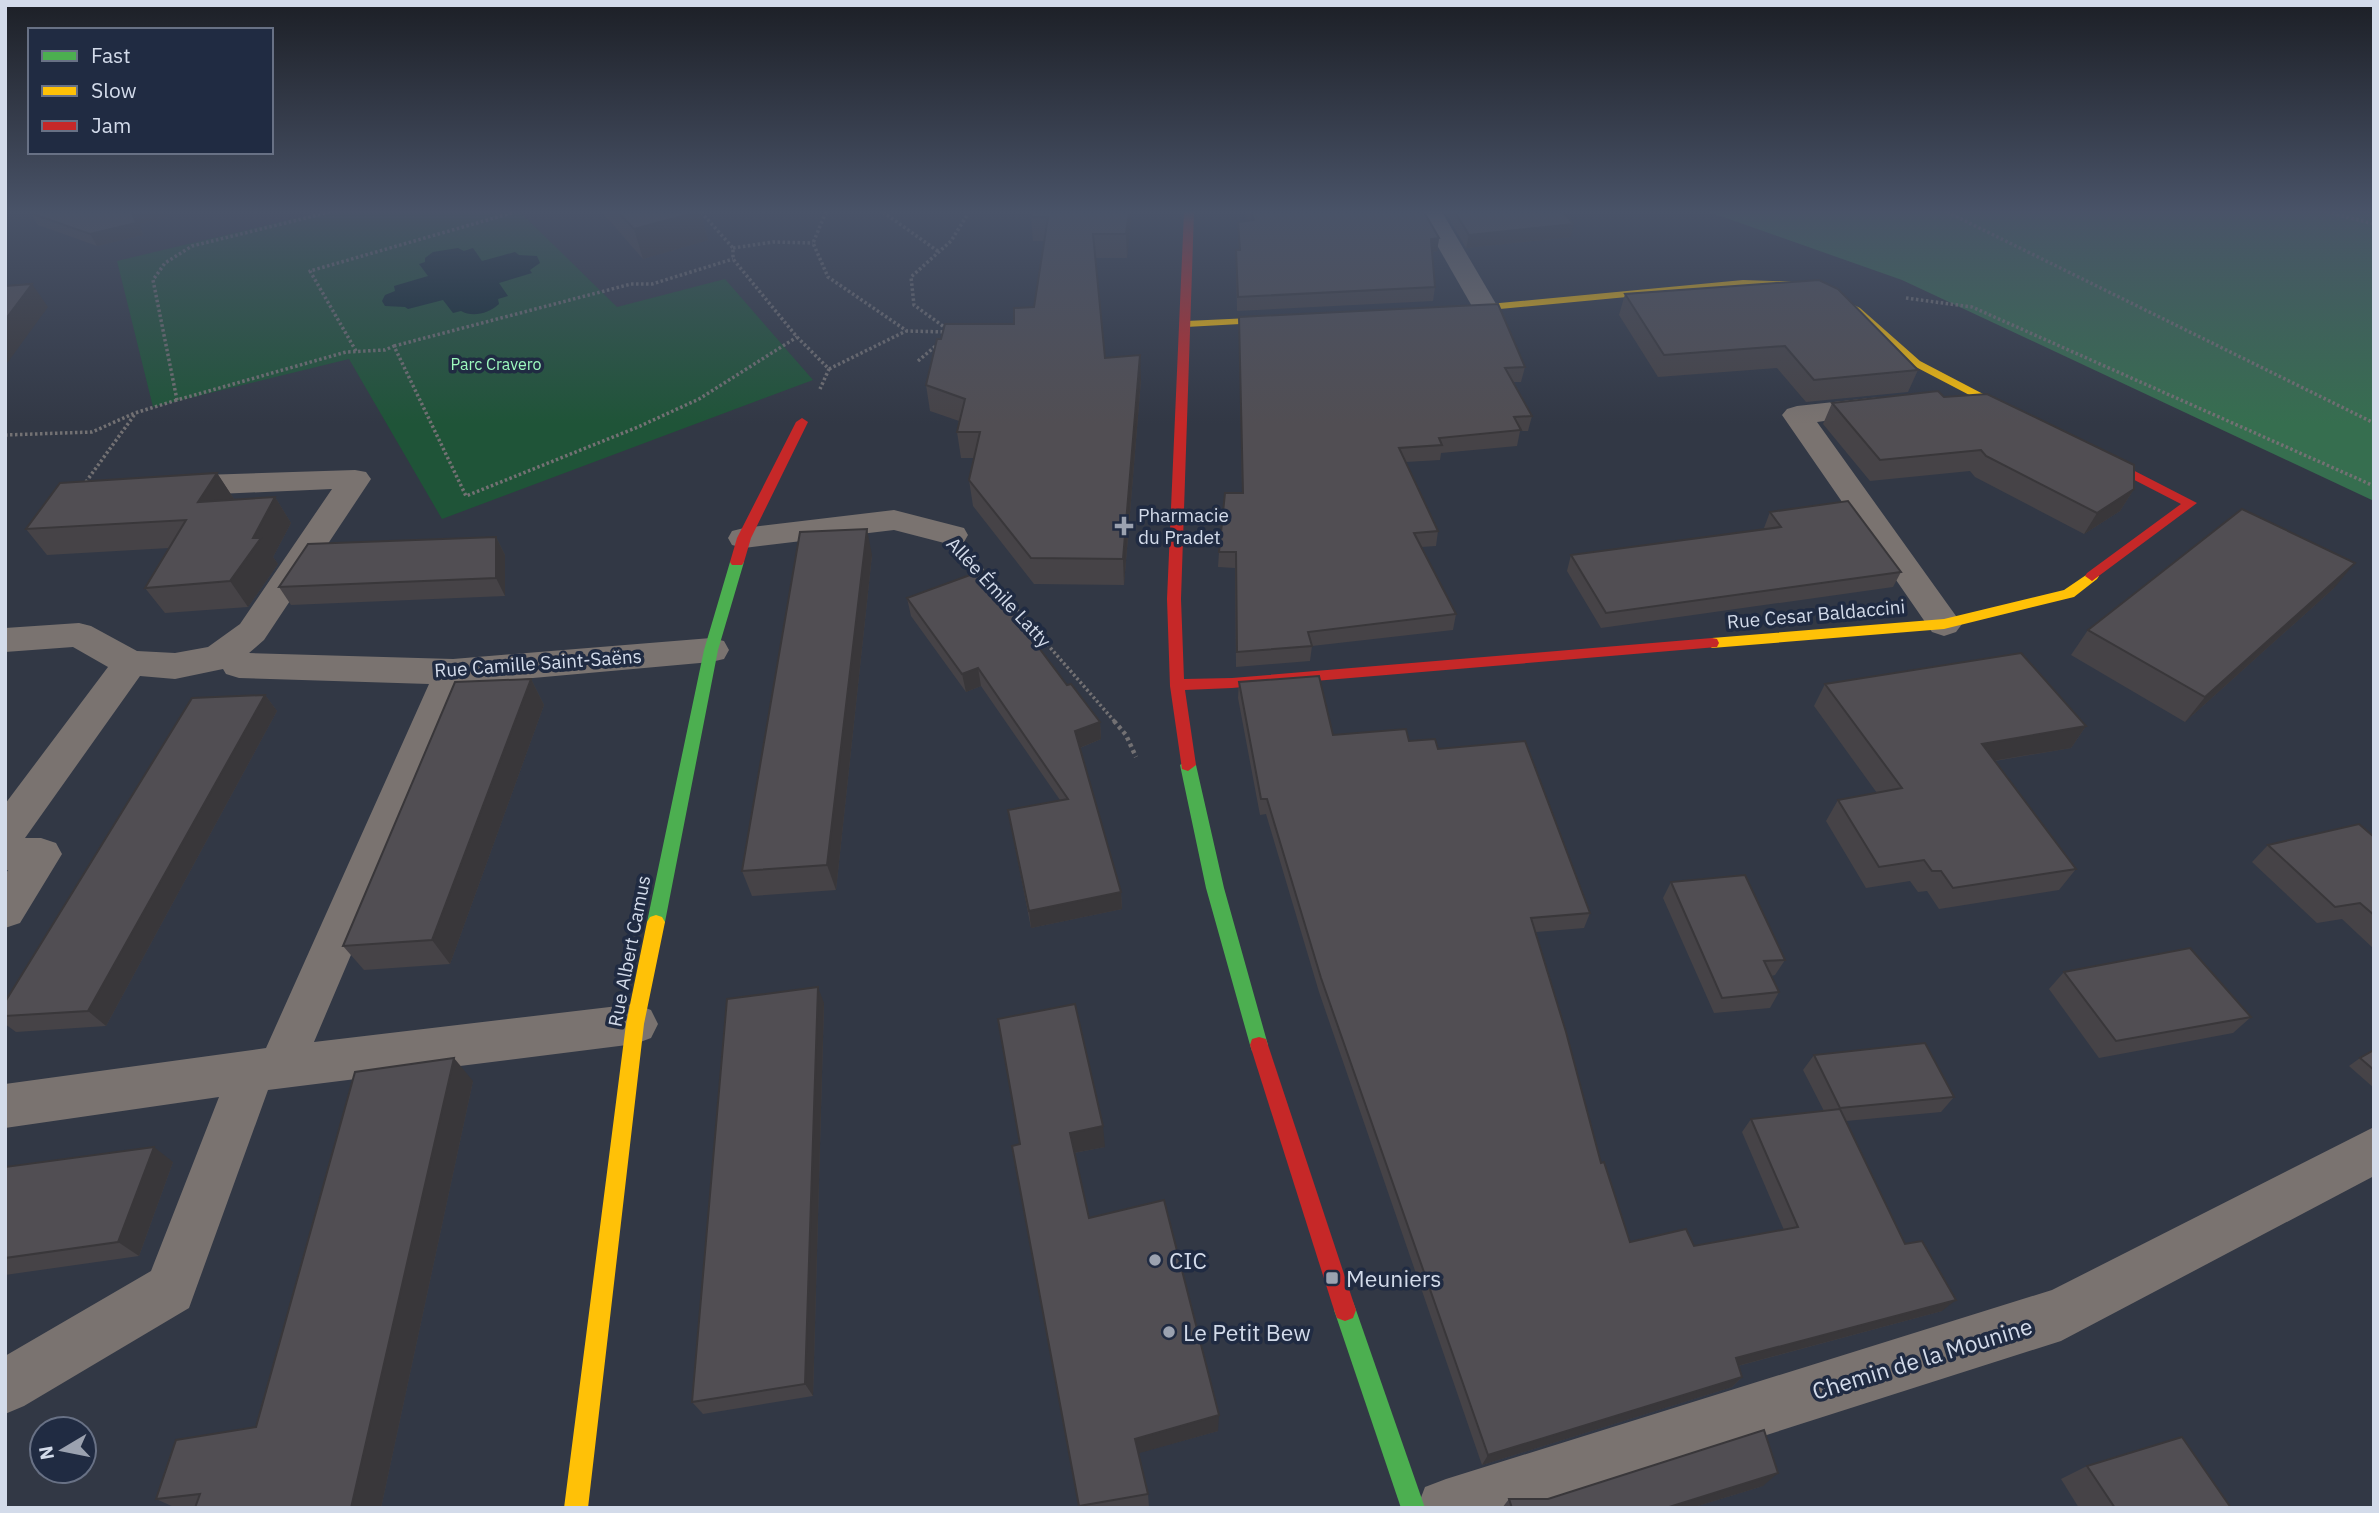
<svg xmlns="http://www.w3.org/2000/svg" width="2379" height="1513" font-family="'IBM Plex Sans',sans-serif">
  <style>
    .green { fill: #1f5438 }
    .forest { fill: #366e4f }
    .water { fill: #0e2730 }
    .lines { fill: none; stroke-linecap: round; stroke-linejoin: round }
    .path-far1 { stroke: #737173; stroke-width: 3.5; stroke-dasharray: 2.5 2.5; stroke-linecap: butt }
    .path { stroke: #737173; stroke-width: 4.5; stroke-dasharray: 3.5 3.5; stroke-linecap: butt }
    .street { fill: #7a7370; fill-rule: evenodd }
    .fast { fill: #4caf50; fill-rule: evenodd }
    .slow { fill: #ffc107; fill-rule: evenodd }
    .jam { fill: #c62828; fill-rule: evenodd }
    .wall { fill: #464347 }
    .shaded-wall { fill: #39373a }
    .building { fill: #514e53; stroke: #39373a; stroke-width: 2 }
    .poi-dot { fill: #9ba2b0; stroke: #202b42; stroke-width: 2.5 }
    .labels { text-anchor: middle; dominant-baseline: central; stroke-width: 7; stroke-linejoin: round; paint-order: stroke }
    .far-park-label { font-size: 16px; fill: #9df9be; stroke: #202b42 }
    .poi-label { font-size: 19px; fill: #d3dbea; stroke: #202b42; text-anchor: start }
    .street-label { font-size: 19px; fill: #d3dbea; stroke: #202b42 }
    .near-poi-label { font-size: 23px; fill: #d3dbea; stroke: #202b42; text-anchor: start }
    .near-street-label { font-size: 23px; fill: #d3dbea; stroke: #202b42 }
  </style>
  <rect width="100%" height="100%" fill="#323845"/>
  <path class="green" d="M 322,212 L 520,212 L 617,307 L 725,279 L 813,380 L 442,519 L 349,359 L 153,407 L 117,261 Z"/>
  <path class="forest" d="M 1709,212 L 2374,212 L 2374,501 L 1902,280 Z"/>
  <path class="water" d="M 458,248 L 464,251 L 473,248 L 482,261 L 515,252 L 519,255 L 537,256 L 540,263 L 530,270 L 532,273 L 499,283 L 508,296 L 498,299 L 499,304 C 489,313 473,318 461,311 L 453,313 L 443,300 L 408,309 L 405,307 L 385,306 L 382,301 L 385,295 L 395,291 L 394,286 L 428,276 L 419,264 L 425,262 L 425,258 L 433,252 Z"/>
  <g class="lines">
    <g class="path-far1">
      <path d="M 330,212 L 192,246 L 165,263 L 153,280 L 177,400 L 346,352 L 385,350 L 394,346 L 466,496 L 638,427 L 699,399 L 797,337"/>
      <path d="M 701,212 L 733,248 L 733,259 L 797,337 L 829,369 L 820,389"/>
      <path d="M 826,212 L 813,243 L 828,277 L 907,331 L 946,332"/>
      <path d="M 883,212 L 939,252"/>
      <path d="M 1947,212 L 2374,423"/>
      <path d="M 2327,212 L 2374,224"/>
      <path d="M 733,248 L 773,242 L 813,243"/>
      <path d="M 1906,298 L 1972,307 L 2374,486"/>
      <path d="M 947,329 L 914,305 L 911,277 L 951,241 L 969,212"/>
      <path d="M 394,346 L 631,284 L 652,284 L 733,259"/>
      <path d="M 356,351 L 310,271 L 515,212"/>
      <path d="M 918,361 L 938,344"/>
      <path d="M 829,369 L 906,331"/>
      <path d="M 5,435 L 92,432 L 135,413 L 177,400"/>
      <path d="M 83,486 L 135,414"/>
      <path d="M 978,565 L 1116,723"/>
    </g>
    <path class="path" d="M 1114,721 L 1126,735 L 1136,757"/>
    <g class="street">
      <path d="M 1418,212 L 1442,212 L 1499,309 L 1495,315 L 1486,317 L 1477,315 Z"/>
      <path d="M 1880,397 L 1890,400 L 1895,406 L 1890,412 L 1817,422 L 1956,616 L 1962,624 L 1956,632 L 1944,636 L 1932,632 L 1782,415 L 1787,409 L 1797,406 Z"/>
      <path d="M 355,470 L 366,472 L 371,479 L 264,640 L 249,653 L 453,659 L 711,638 L 724,641 L 729,650 L 724,659 L 711,662 L 466,684 L 314,1042 L 635,1004 L 651,1010 L 658,1024 L 651,1038 L 635,1044 L 268,1090 L 189,1308 L 24,1406 L 5,1414 L 5,1356 L 151,1271 L 219,1097 L 5,1128 L 5,1084 L 266,1048 L 429,684 L 239,678 L 226,674 L 223,669 L 175,679 L 140,676 L 25,838 L 41,838 L 56,843 L 62,854 L 20,923 L 5,928 L 5,875 L 8,870 L 5,870 L 5,804 L 108,667 L 73,647 L 5,652 L 5,628 L 79,623 L 91,626 L 137,651 L 175,653 L 208,647 L 240,624 L 332,489 L 173,496 L 162,493 L 157,486 L 162,479 L 173,476 Z"/>
      <path d="M 894,510 L 964,528 L 968,535 L 964,542 L 952,545 L 894,530 L 744,548 L 732,545 L 728,538 L 732,531 L 744,528 Z"/>
      <path d="M 2374,1127 L 2374,1176 L 2061,1341 L 1538,1508 L 1417,1508 L 1425,1487 L 1446,1479 L 2052,1290 Z"/>
    </g>
    <g class="fast">
      <path d="M 737,558 L 744,562 L 718,650 L 665,922 L 662,927 L 656,929 L 650,927 L 647,922 L 704,650 L 730,562 Z"/>
      <path d="M 1188,759 L 1196,765 L 1224,888 L 1268,1045 L 1266,1051 L 1259,1053 L 1252,1051 L 1250,1045 L 1206,888 L 1180,765 Z"/>
      <path d="M 1345,1299 L 1353,1302 L 1356,1310 L 1425,1508 L 1401,1508 L 1334,1310 L 1337,1302 Z"/>
    </g>
    <g class="slow">
      <path d="M 1743,280 L 1808,282 L 1860,308 L 1920,361 L 2031,419 L 2029,422 L 2021,422 L 1912,365 L 1852,312 L 1802,287 L 1743,286 L 1447,314 L 1442,311 L 1447,308 Z"/>
      <path d="M 1293,316 L 1297,317 L 1297,321 L 1186,327 L 1180,324 L 1186,321 Z"/>
      <path d="M 2092,571 L 2099,576 L 2097,579 L 2074,597 L 1944,629 L 1712,648 L 1705,643 L 1712,638 L 1944,619 L 2064,590 Z"/>
      <path d="M 656,915 L 662,917 L 665,922 L 644,1024 L 588,1508 L 564,1508 L 626,1024 L 647,922 L 650,917 Z"/>
    </g>
    <g class="jam">
      <path d="M 1184,212 L 1194,212 L 1181,599 L 1184,679 L 1232,678 L 1712,638 L 1717,639 L 1719,643 L 1717,647 L 1232,688 L 1185,690 L 1196,765 L 1188,771 L 1182,769 L 1170,686 L 1167,599 Z"/>
      <path d="M 802,418 L 808,422 L 751,538 L 744,562 L 742,565 L 732,565 L 730,562 L 737,538 L 796,422 Z"/>
      <path d="M 2088,447 L 2197,503 L 2092,581 L 2085,576 L 2087,573 L 2181,504 L 2084,454 L 2084,448 Z"/>
      <path d="M 1259,1037 L 1266,1039 L 1268,1045 L 1356,1310 L 1353,1318 L 1345,1321 L 1337,1318 L 1334,1310 L 1250,1045 L 1252,1039 Z"/>
    </g>
  </g>
  <g class="wall">
    <path d="M 602,212 L 700,212 L 708,240 L 643,259 Z"/>
    <path d="M 1032,212 L 1132,212 L 1127,258 L 1095,258 L 1105,358 L 1141,380 L 1124,585 L 1034,584 L 973,506 L 969,480 L 974,458 L 961,458 L 957,432 L 959,421 L 930,411 L 926,385 L 941,339 L 1014,324 L 1034,307 L 1044,241 L 1033,241 L 1031,217 Z"/>
    <path d="M 1245,212 L 1424,212 L 1439,238 L 1437,251 L 1432,252 L 1435,287 L 1433,301 L 1237,311 L 1236,264 L 1236,250 L 1239,250 L 1238,222 L 1249,221 Z"/>
    <path d="M 1445,212 L 1563,212 L 1571,237 L 1466,248 Z"/>
    <path d="M 30,213 L 170,216 L 139,224 L 143,235 L 97,246 L 38,225 Z"/>
    <path d="M 1625,294 L 1918,370 L 1908,392 L 1806,402 L 1777,368 L 1658,377 L 1619,315 Z"/>
    <path d="M 1239,317 L 1525,367 L 1521,382 L 1513,382 L 1532,416 L 1528,431 L 1520,431 L 1517,446 L 1441,453 L 1440,460 L 1406,462 L 1438,531 L 1436,546 L 1421,547 L 1456,614 L 1453,630 L 1312,646 L 1310,661 L 1236,667 L 1235,568 L 1218,567 L 1219,552 L 1242,493 Z"/>
    <path d="M 1944,397 L 2134,489 L 2120,511 L 2084,534 L 1975,477 L 1970,471 L 1870,481 L 1823,424 L 1832,403 Z"/>
    <path d="M 217,473 L 234,499 L 233,500 L 275,497 L 291,523 L 273,557 L 278,564 L 248,607 L 165,613 L 145,588 L 169,548 L 47,555 L 26,529 Z"/>
    <path d="M 1770,512 L 1901,572 L 1893,587 L 1601,628 L 1567,571 L 1571,555 L 1765,529 L 1764,528 Z"/>
    <path d="M 496,537 L 505,555 L 505,596 L 291,605 L 279,587 Z"/>
    <path d="M 872,555 L 836,890 L 752,896 L 742,871 Z"/>
    <path d="M 2334,588 L 2185,722 L 2071,655 L 2088,630 Z"/>
    <path d="M 907,598 L 1067,685 L 1100,722 L 1101,739 L 1080,748 L 1121,892 L 1122,909 L 1031,928 L 1008,810 L 1060,800 L 981,686 L 966,692 L 911,616 Z"/>
    <path d="M 531,679 L 544,705 L 450,964 L 364,970 L 343,946 Z"/>
    <path d="M 1239,682 L 1333,735 L 1409,741 L 1438,749 L 1590,913 L 1584,928 L 1536,932 L 1601,1163 L 1630,1242 L 1694,1246 L 1784,1230 L 1742,1132 L 1751,1119 L 1824,1111 L 1803,1070 L 1814,1055 L 1954,1097 L 1941,1112 L 1846,1121 L 1905,1244 L 1942,1311 L 1738,1366 L 1742,1377 L 1732,1387 L 1482,1465 L 1319,992 L 1266,814 L 1260,815 L 1238,698 Z"/>
    <path d="M 1825,684 L 2086,726 L 2071,748 L 1995,761 L 2076,869 L 2059,890 L 1939,909 L 1927,891 L 1918,892 L 1910,881 L 1866,888 L 1826,821 L 1838,800 L 1877,793 L 1814,706 Z"/>
    <path d="M 265,695 L 277,711 L 106,1026 L 16,1032 L 5,1024 L 5,1002 Z"/>
    <path d="M 2374,837 L 2374,949 L 2342,919 L 2317,923 L 2252,862 L 2268,845 Z"/>
    <path d="M 1671,882 L 1785,960 L 1775,975 L 1771,976 L 1779,992 L 1770,1008 L 1714,1013 L 1663,898 Z"/>
    <path d="M 2064,972 L 2251,1017 L 2233,1033 L 2099,1058 L 2049,989 Z"/>
    <path d="M 824,1003 L 813,1396 L 703,1414 L 692,1402 Z"/>
    <path d="M 2374,1050 L 2374,1088 L 2349,1066 L 2360,1058 Z"/>
    <path d="M 473,1081 L 381,1508 L 176,1508 L 156,1499 L 256,1427 Z"/>
    <path d="M 1012,1146 L 1105,1147 L 1074,1153 L 1089,1218 L 1218,1431 L 1138,1453 L 1148,1494 L 1149,1507 L 1079,1508 Z"/>
    <path d="M 173,1162 L 139,1256 L 5,1275 L 5,1167 Z"/>
    <path d="M 2087,1466 L 2231,1508 L 2079,1508 L 2061,1479 Z"/>
    <path d="M 1763,1486 L 1691,1508 L 1502,1508 L 1509,1499 L 1548,1499 Z"/>
  </g>
  <g class="shaded-wall">
    <path d="M 134,212 L 168,212 L 170,216 L 139,224 L 143,235 L 97,246 L 90,234 Z"/>
    <path d="M 697,212 L 700,212 L 708,240 L 643,259 L 634,229 Z"/>
    <path d="M 1129,212 L 1132,212 L 1127,258 L 1126,234 Z"/>
    <path d="M 1574,224 L 1571,237 L 1466,248 L 1469,235 Z"/>
    <path d="M 1439,238 L 1437,251 L 1429,252 L 1431,239 Z"/>
    <path d="M 32,284 L 48,307 L 5,366 L 5,320 Z"/>
    <path d="M 1140,355 L 1141,380 L 1124,585 L 1123,559 Z"/>
    <path d="M 217,473 L 234,499 L 216,528 L 198,502 Z"/>
    <path d="M 2134,489 L 2120,511 L 2084,534 L 2097,513 Z"/>
    <path d="M 275,497 L 291,523 L 273,557 L 278,564 L 248,607 L 230,581 Z"/>
    <path d="M 867,529 L 872,555 L 836,890 L 827,865 Z"/>
    <path d="M 496,537 L 505,555 L 505,596 L 496,578 Z"/>
    <path d="M 2355,563 L 2334,588 L 2185,722 L 2205,697 Z"/>
    <path d="M 978,668 L 981,686 L 966,692 L 962,674 Z"/>
    <path d="M 531,679 L 544,705 L 450,964 L 432,940 Z"/>
    <path d="M 265,695 L 277,711 L 106,1026 L 88,1011 Z"/>
    <path d="M 1100,722 L 1101,739 L 1077,749 L 1075,731 Z"/>
    <path d="M 2086,726 L 2071,748 L 1968,765 L 1982,744 Z"/>
    <path d="M 1121,892 L 1122,909 L 1031,928 L 1029,911 Z"/>
    <path d="M 818,987 L 824,1003 L 813,1396 L 805,1384 Z"/>
    <path d="M 454,1058 L 473,1081 L 381,1508 L 351,1508 Z"/>
    <path d="M 1103,1126 L 1105,1147 L 1073,1153 L 1070,1133 Z"/>
    <path d="M 154,1147 L 173,1162 L 139,1256 L 118,1242 Z"/>
    <path d="M 1956,1300 L 1942,1311 L 1726,1369 L 1736,1358 Z"/>
    <path d="M 1742,1377 L 1732,1387 L 1482,1465 L 1488,1455 Z"/>
    <path d="M 1219,1415 L 1218,1431 L 1136,1454 L 1135,1439 Z"/>
    <path d="M 1778,1473 L 1763,1486 L 1691,1508 L 1666,1508 Z"/>
  </g>
  <g class="building">
    <path d="M 31,212 L 134,212 L 132,212 L 136,223 L 90,234 L 30,213 Z"/>
    <path d="M 618,212 L 697,212 L 634,229 Z"/>
    <path d="M 1032,212 L 1129,212 L 1126,234 L 1093,234 L 1105,358 L 1140,355 L 1123,559 L 1031,558 L 969,480 L 980,432 L 957,432 L 965,399 L 926,385 L 937,339 L 941,339 L 945,324 L 1014,324 L 1014,308 L 1034,307 L 1048,217 L 1031,217 Z"/>
    <path d="M 1251,212 L 1424,212 L 1439,238 L 1431,239 L 1435,287 L 1238,297 L 1236,250 L 1240,250 L 1238,222 L 1254,220 Z"/>
    <path d="M 1455,212 L 1563,212 L 1574,224 L 1469,235 Z"/>
    <path d="M 1819,280 L 1838,289 L 1918,370 L 1814,380 L 1785,346 L 1664,355 L 1625,294 Z"/>
    <path d="M 32,284 L 5,320 L 5,286 Z"/>
    <path d="M 1498,304 L 1525,367 L 1505,368 L 1532,416 L 1514,417 L 1521,430 L 1439,438 L 1442,445 L 1399,448 L 1438,531 L 1414,533 L 1456,614 L 1308,632 L 1312,646 L 1237,652 L 1236,552 L 1219,552 L 1225,493 L 1243,493 L 1239,317 Z"/>
    <path d="M 1938,391 L 1944,397 L 1987,394 L 2134,465 L 2134,489 L 2097,513 L 1986,456 L 1981,450 L 1880,460 L 1832,403 Z"/>
    <path d="M 217,473 L 198,502 L 275,497 L 253,538 L 261,538 L 230,581 L 145,588 L 186,520 L 26,529 L 60,483 Z"/>
    <path d="M 1848,501 L 1901,572 L 1606,613 L 1571,555 L 1781,527 L 1770,512 Z"/>
    <path d="M 2242,509 L 2355,563 L 2205,697 L 2088,630 Z"/>
    <path d="M 867,529 L 827,865 L 742,871 L 800,532 Z"/>
    <path d="M 496,537 L 496,578 L 279,587 L 308,544 Z"/>
    <path d="M 981,571 L 1067,685 L 1071,684 L 1100,722 L 1075,731 L 1121,892 L 1029,911 L 1008,810 L 1068,799 L 978,668 L 962,674 L 907,598 Z"/>
    <path d="M 2021,653 L 2086,726 L 1982,744 L 2076,869 L 1953,888 L 1941,871 L 1932,871 L 1924,860 L 1879,867 L 1838,800 L 1902,788 L 1825,684 Z"/>
    <path d="M 1319,676 L 1333,735 L 1406,729 L 1409,741 L 1435,739 L 1438,749 L 1525,741 L 1590,913 L 1531,918 L 1566,1032 L 1601,1163 L 1604,1162 L 1630,1242 L 1686,1229 L 1694,1246 L 1798,1227 L 1751,1119 L 1840,1109 L 1905,1244 L 1922,1241 L 1956,1300 L 1736,1358 L 1742,1377 L 1488,1455 L 1321,978 L 1267,799 L 1261,799 L 1239,682 Z"/>
    <path d="M 531,679 L 432,940 L 343,946 L 455,682 Z"/>
    <path d="M 265,695 L 88,1011 L 5,1016 L 5,1002 L 192,698 Z"/>
    <path d="M 2359,824 L 2374,837 L 2374,915 L 2360,903 L 2335,907 L 2268,845 Z"/>
    <path d="M 1745,875 L 1785,960 L 1764,961 L 1779,992 L 1722,998 L 1671,882 Z"/>
    <path d="M 2190,948 L 2251,1017 L 2116,1041 L 2064,972 Z"/>
    <path d="M 818,987 L 805,1384 L 692,1402 L 727,999 Z"/>
    <path d="M 1075,1004 L 1103,1126 L 1070,1133 L 1089,1218 L 1164,1200 L 1219,1415 L 1135,1439 L 1148,1494 L 1079,1506 L 1012,1146 L 1020,1144 L 998,1019 Z"/>
    <path d="M 1925,1043 L 1954,1097 L 1840,1108 L 1814,1055 Z"/>
    <path d="M 2374,1050 L 2374,1070 L 2360,1058 Z"/>
    <path d="M 454,1058 L 351,1508 L 195,1508 L 200,1494 L 156,1499 L 176,1440 L 256,1427 L 355,1072 Z"/>
    <path d="M 154,1147 L 118,1242 L 5,1258 L 5,1167 Z"/>
    <path d="M 1764,1430 L 1778,1473 L 1666,1508 L 1512,1508 L 1509,1499 L 1548,1499 Z"/>
    <path d="M 2182,1437 L 2231,1508 L 2115,1508 L 2087,1466 Z"/>
  </g>
  <linearGradient id="sky" x2="0" y2="1"><stop stop-color="#1c1f26"/><stop offset="0.5" stop-color="#495368"/><stop offset="1" stop-color="#495368" stop-opacity="0"/></linearGradient>
  <rect width="2379" height="424" fill="url(#sky)"/>
  <g class="poi-dot">
    <path d="M1120.5 515.5h7v7h7v7h-7v7h-7v-7h-7v-7h7z"/>
    <circle cx="1155" cy="1260" r="7"/>
    <rect x="1325" y="1271" width="14" height="14" rx="3.5"/>
    <circle cx="1169" cy="1332" r="7"/>
  </g>
  <g class="labels">
    <g class="far-park-label">
      <text x="496" y="364">Parc Cravero</text>
    </g>
    <g class="poi-label">
      <text x="1138" y="515">Pharmacie<tspan x="1138" dy="22">du Pradet</tspan></text>
    </g>
    <g class="street-label">
      <text transform="translate(999 592) rotate(47)">Allée Émile Latty</text>
      <text transform="translate(1816 614) rotate(-5)">Rue Cesar Baldaccini</text>
      <text transform="translate(538 663) rotate(-4)">Rue Camille Saint-Saëns</text>
      <text transform="translate(629 951) rotate(-79)">Rue Albert Camus</text>
    </g>
    <g class="near-poi-label">
      <text x="1169" y="1260">CIC</text>
      <text x="1346" y="1278">Meuniers</text>
      <text x="1183" y="1332">Le Petit Bew</text>
    </g>
    <g class="near-street-label">
      <text transform="translate(1922 1358) rotate(-17)">Chemin de la Mounine</text>
    </g>
  </g>
  <rect width="2379" height="1513" fill="none" stroke="#d3dbea" stroke-width="14"/>
  <rect x="28" y="28" width="245" height="126" fill="#202b42" stroke="#687185" stroke-width="2"/>
  <rect x="42" y="51" width="35" height="10" fill="#4caf50" stroke="#687185" stroke-width="2"/>
  <text x="91" y="63" font-size="21" fill="#d3dbea">Fast</text>
  <rect x="42" y="86" width="35" height="10" fill="#ffc107" stroke="#687185" stroke-width="2"/>
  <text x="91" y="98" font-size="21" fill="#d3dbea">Slow</text>
  <rect x="42" y="121" width="35" height="10" fill="#c62828" stroke="#687185" stroke-width="2"/>
  <text x="91" y="133" font-size="21" fill="#d3dbea">Jam</text>
  <g transform="translate(63 1450) rotate(260)"><circle r="33" fill="#202b42" stroke="#687185" stroke-width="2"/>
  <path d="M0-5L12 26L0 18L-12 26Z" fill="#9ba2b0"/>
  <text y="-10" font-size="19" font-weight="bold" text-anchor="middle" fill="#d3dbea">N</text>
  </g>
</svg>
